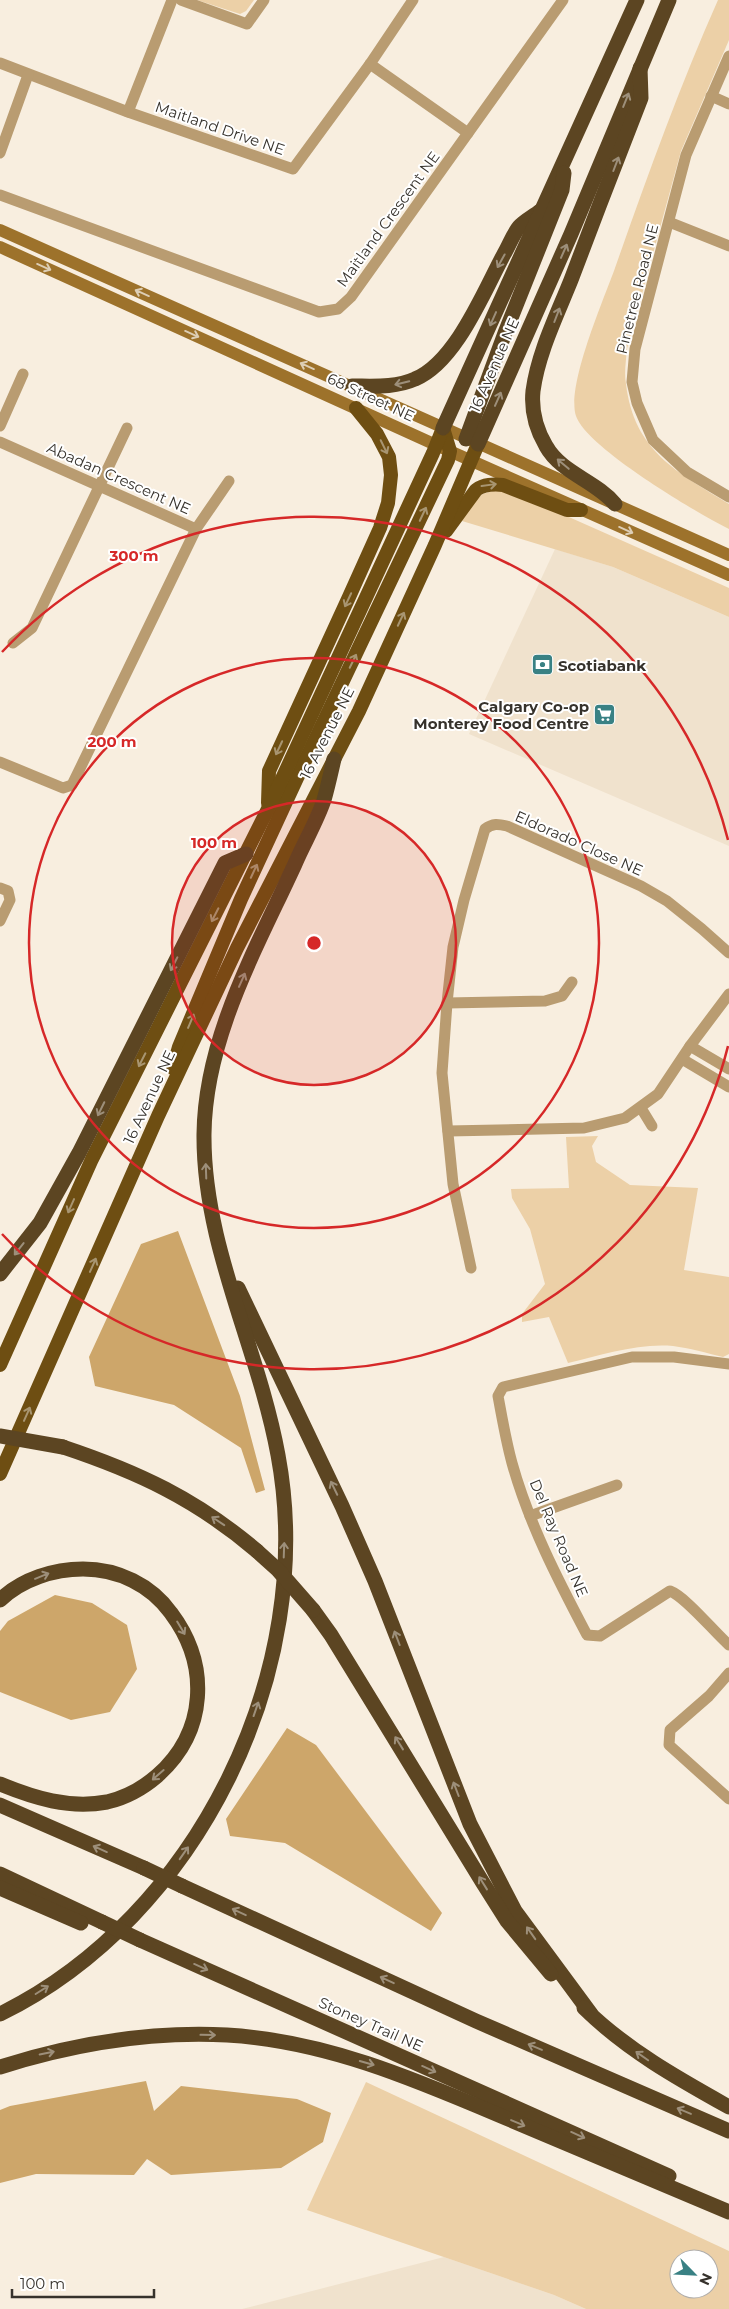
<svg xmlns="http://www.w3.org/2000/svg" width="729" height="2309" font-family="Montserrat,sans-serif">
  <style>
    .built { fill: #f0e2cd }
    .green { fill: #ecd0a7; fill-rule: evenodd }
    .water { fill: #cda66a }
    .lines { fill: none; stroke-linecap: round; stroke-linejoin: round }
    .minor { stroke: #b99c71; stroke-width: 11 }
    .secondary { stroke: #9d722b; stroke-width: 12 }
    .trunk { stroke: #6e4e12; stroke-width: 14 }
    .motorway { stroke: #5c4522; stroke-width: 15 }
    .motorway-bridge { stroke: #5c4522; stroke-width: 15 }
    .oneway { stroke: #9d8f7a }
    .oneway2 { stroke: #ddceb5 }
    .oneway3 { stroke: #a89571 }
    .ring { fill: none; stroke: #d62828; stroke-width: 2.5 }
    .labels { text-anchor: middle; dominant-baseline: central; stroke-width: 4; stroke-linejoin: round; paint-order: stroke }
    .street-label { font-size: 15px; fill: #36322c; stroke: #fff }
    .poi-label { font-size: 15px; font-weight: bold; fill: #36322c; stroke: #fff; text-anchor: start }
    .centre { fill: #d62828; stroke: #fff; stroke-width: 2.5 }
    .ring-label { font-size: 15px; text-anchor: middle; font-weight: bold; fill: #d62828; stroke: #fff; stroke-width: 4; stroke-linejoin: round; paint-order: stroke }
  </style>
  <rect width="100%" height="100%" fill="#f8eedf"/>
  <g class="built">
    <path d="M 555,549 L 613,567 L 729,617 L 729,846 L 469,734 Z"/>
    <path d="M 444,2257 L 554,2295 L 586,2309 L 242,2309 Z"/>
  </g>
  <g class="green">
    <path d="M 197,0 L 254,0 L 246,11 L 240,14 Z"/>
    <path d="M 718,0 L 729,0 L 729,40 L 681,151 L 627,349 C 626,361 624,373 626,384 C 634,451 677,472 729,504 L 729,529 C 697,513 587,448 576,416 C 566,386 604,299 615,268 C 647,177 679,88 718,0 Z"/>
    <path d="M 502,490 L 517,494 L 729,588 L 729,617 L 613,567 L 462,521 C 473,500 477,492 502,490 Z"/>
    <path d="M 598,1136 L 592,1146 L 596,1162 L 630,1185 L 698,1188 L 684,1270 L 729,1277 L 729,1354 L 723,1357 C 707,1353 689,1348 673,1346 C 638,1343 602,1355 568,1363 L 549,1317 L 522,1322 L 522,1314 L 545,1284 L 530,1229 L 512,1198 L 511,1189 L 569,1188 L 566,1137 Z"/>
    <path d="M 366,2082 L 729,2251 L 729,2309 L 586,2309 L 554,2295 L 307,2210 ZM 679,2259 L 709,2259 L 709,2289 L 679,2289 Z"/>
  </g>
  <g class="water">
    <path d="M 178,1231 L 240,1396 L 265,1490 L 256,1493 L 241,1448 L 174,1405 L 95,1386 L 89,1357 L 141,1244 Z"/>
    <path d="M 55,1595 L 92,1603 L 127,1625 L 137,1669 L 110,1712 L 71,1720 L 0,1692 L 0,1631 L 8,1621 Z"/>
    <path d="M 287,1728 L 316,1745 L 442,1913 L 431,1931 L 285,1843 L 230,1836 L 226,1819 Z"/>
    <path d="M 146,2081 L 154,2111 L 181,2086 L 297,2099 L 331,2113 L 323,2142 L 281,2168 L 171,2175 L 147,2159 L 134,2175 L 36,2174 L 0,2183 L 0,2110 L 10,2106 Z"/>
  </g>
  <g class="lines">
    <g class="minor">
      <path d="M 181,0 L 247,24 L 264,0"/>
      <path d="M 729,56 L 686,155 L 635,349 L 632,382 L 637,403 L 653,440 L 687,472 L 729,497"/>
      <path d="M 0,63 L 128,112 L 293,169 L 370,64 L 413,0"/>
      <path d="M 370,64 L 468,133"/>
      <path d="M 711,96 L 729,104"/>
      <path d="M 128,112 L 172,0"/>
      <path d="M 0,153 L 28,75"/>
      <path d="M 0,195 L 319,312 L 338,309 L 351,297 L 563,0"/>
      <path d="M 669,222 L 729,246"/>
      <path d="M 0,426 L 23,374"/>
      <path d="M 0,442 L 196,529"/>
      <path d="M 13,643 L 32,628 L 127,428"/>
      <path d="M 0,762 L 63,788 L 72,785 L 196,529 L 229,481"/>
      <path d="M 0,888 L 8,891 L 10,900 L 0,921"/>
      <path d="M 447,1003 L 545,1001 L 562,996 L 572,982"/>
      <path d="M 690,1046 L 729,1069"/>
      <path d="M 682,1059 L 729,1087"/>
      <path d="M 641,1108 L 652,1126"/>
      <path d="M 448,1131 L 584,1128 L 625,1118 L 658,1094 L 690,1046 L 729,994"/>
      <path d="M 471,1268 L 453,1184 L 442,1073 L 447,1003 L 453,947 L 464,900 L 485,829 C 493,823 498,824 507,826 L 641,886 L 667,901 L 702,929 L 729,953"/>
      <path d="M 729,1364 L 674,1357 L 632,1357 L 503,1387 L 498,1396 C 502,1418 506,1441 512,1463 C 529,1524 558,1580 587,1635 L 600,1636 L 670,1591 C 686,1597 714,1632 729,1645"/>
      <path d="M 530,1516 L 617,1485"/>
      <path d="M 729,1673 L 709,1696 L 670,1730 L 669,1745 L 729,1799"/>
    </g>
    <g class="secondary">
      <path d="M 0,230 L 729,555"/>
      <path d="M 0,247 L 436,445 L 729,575"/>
    </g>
    <g class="trunk">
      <path d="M 446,531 L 476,490 C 484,484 493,484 503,485 L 567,510 L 581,510"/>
      <path d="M 268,803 L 269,771 L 349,597 L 380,528 L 388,503 L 391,475 L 389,457 L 377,434 L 356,408"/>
      <path d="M 173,1068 L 179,1047 L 241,899 L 303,765 L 448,460 L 450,451 L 443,428"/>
      <path d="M 0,1365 L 92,1159 L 268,809 L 433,453 L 443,428"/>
      <path d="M 0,1474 L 158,1116 L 237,948 L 359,711 L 435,545 L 478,444"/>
    </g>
    <g class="motorway">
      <path d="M 352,386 C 373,386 395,388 415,379 C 456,362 484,291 504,254 C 509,246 513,234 519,227 C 524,221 534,216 540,211"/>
      <path d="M 443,428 L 637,0"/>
      <path d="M 466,439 L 505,333 L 562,190 L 564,173"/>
      <path d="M 478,444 L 571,234 L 669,0"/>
      <path d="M 615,504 C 596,481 561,473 546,446 C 536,429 531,411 533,391 C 538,353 557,315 571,280 C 594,219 617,159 641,98 L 640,68"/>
      <path d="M 0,1274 L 40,1223 L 79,1153 L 225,863 L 246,854"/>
      <path d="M 238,1288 L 342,1506 L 375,1581 L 470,1824 L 515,1911 L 591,2014"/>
      <path d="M 63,1447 C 138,1472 196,1499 257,1551"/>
      <path d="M 0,1600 C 22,1579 54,1569 83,1569 C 118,1569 151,1585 171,1613 C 210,1665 207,1732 157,1776 C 143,1788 124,1798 107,1802 C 69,1809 34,1798 0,1784"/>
      <path d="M 313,1610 L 331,1635 L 483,1883 L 507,1921 L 551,1974"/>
      <path d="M 0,1805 L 144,1868"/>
      <path d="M 0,1874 L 102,1922"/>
      <path d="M 182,1886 L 476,2021 L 729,2131"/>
      <path d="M 0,1888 L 81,1923"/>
      <path d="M 140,1940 L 669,2176"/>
      <path d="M 584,2008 C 627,2050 677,2078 729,2107"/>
      <path d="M 0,2014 C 198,1917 318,1670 278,1455 C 258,1346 203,1246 204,1134 C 205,1038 256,949 295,864 C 304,843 317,821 324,800 C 328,786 331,772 334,759"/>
      <path d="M 0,2067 C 73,2044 150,2031 227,2035 C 329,2041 421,2082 513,2121 C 585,2151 657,2182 729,2212"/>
    </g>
    <g class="motorway-bridge">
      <path d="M 0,1436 L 63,1447"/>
      <path d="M 257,1551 L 278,1570 L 313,1610"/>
      <path d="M 144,1868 L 182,1886"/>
      <path d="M 102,1922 L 140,1940"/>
    </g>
  </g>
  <defs><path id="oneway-shaft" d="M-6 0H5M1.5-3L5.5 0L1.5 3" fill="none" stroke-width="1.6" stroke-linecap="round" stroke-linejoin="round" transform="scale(1.25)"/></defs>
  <g class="oneway">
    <use href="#oneway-shaft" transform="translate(626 100) rotate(-68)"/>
    <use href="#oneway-shaft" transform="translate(616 164) rotate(-69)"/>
    <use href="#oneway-shaft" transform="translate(564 251) rotate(-66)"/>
    <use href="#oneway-shaft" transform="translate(501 261) rotate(119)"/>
    <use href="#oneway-shaft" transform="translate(557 315) rotate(-69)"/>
    <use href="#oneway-shaft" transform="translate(493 319) rotate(114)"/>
    <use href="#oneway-shaft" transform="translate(402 383) rotate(166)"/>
    <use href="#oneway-shaft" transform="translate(498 399) rotate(-66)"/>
    <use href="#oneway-shaft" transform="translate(563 464) rotate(-140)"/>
    <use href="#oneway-shaft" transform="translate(174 964) rotate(117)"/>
    <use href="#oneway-shaft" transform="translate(242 980) rotate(-66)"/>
    <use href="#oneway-shaft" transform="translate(101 1109) rotate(116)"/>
    <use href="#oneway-shaft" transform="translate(206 1171) rotate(-92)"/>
    <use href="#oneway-shaft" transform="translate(19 1249) rotate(128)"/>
    <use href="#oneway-shaft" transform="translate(334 1488) rotate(-116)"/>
    <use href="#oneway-shaft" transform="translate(218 1521) rotate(-146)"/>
    <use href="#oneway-shaft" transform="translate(284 1550) rotate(-88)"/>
    <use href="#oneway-shaft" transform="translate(42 1576) rotate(-22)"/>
    <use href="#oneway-shaft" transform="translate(181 1628) rotate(59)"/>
    <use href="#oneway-shaft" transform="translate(397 1638) rotate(-111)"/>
    <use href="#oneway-shaft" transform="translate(256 1709) rotate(-71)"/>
    <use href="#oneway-shaft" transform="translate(399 1743) rotate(-122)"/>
    <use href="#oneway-shaft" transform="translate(158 1775) rotate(139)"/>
    <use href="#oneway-shaft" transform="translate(456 1789) rotate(-111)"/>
    <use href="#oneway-shaft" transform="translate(100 1849) rotate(-156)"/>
    <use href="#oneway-shaft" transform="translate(184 1853) rotate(-55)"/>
    <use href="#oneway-shaft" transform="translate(483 1883) rotate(-122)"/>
    <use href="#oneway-shaft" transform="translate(239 1912) rotate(-155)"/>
    <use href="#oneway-shaft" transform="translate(531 1933) rotate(-125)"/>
    <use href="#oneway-shaft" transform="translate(201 1967) rotate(24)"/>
    <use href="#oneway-shaft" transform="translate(387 1980) rotate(-155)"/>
    <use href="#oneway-shaft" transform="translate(42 1990) rotate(-32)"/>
    <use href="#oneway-shaft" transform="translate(208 2035) rotate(1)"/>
    <use href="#oneway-shaft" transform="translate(535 2047) rotate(-157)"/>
    <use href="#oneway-shaft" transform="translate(47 2053) rotate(-12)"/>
    <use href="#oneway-shaft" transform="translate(642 2056) rotate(-145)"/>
    <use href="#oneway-shaft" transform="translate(367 2063) rotate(16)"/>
    <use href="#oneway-shaft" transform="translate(429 2069) rotate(24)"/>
    <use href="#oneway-shaft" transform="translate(684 2111) rotate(-157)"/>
    <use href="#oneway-shaft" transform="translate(518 2123) rotate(23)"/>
    <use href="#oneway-shaft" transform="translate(578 2135) rotate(24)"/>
  </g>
  <g class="oneway2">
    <use href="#oneway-shaft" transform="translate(44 267) rotate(24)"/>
    <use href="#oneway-shaft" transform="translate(142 293) rotate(-156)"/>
    <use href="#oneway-shaft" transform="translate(192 334) rotate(24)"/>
    <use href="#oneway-shaft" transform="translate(307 366) rotate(-156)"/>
    <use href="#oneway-shaft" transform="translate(626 530) rotate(24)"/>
  </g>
  <g class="oneway3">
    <use href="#oneway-shaft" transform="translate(384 447) rotate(64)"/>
    <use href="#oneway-shaft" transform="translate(489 485) rotate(-8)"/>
    <use href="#oneway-shaft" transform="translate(423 514) rotate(-65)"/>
    <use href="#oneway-shaft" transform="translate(348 600) rotate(115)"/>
    <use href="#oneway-shaft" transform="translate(401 619) rotate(-65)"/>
    <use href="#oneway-shaft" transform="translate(353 661) rotate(-64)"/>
    <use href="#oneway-shaft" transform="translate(279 748) rotate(115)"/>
    <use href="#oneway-shaft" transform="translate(254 871) rotate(-65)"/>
    <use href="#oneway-shaft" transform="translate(215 915) rotate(117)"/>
    <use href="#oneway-shaft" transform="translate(191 1021) rotate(-67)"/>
    <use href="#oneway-shaft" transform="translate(142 1060) rotate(117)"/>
    <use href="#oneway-shaft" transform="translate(71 1206) rotate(114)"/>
    <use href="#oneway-shaft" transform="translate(93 1265) rotate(-66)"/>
    <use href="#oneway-shaft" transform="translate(27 1414) rotate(-66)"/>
  </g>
  <circle cx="314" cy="943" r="142" fill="#d62828" fill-opacity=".12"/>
  <g class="ring">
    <circle cx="314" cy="943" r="142"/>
    <circle cx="314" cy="943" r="285"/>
    <path d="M728 1046A427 427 0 0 1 2 1234M2 652A427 427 0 0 1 728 840"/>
  </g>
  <defs>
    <symbol id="bank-square" viewBox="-11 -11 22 22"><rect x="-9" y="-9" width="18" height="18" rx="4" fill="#398184" stroke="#fff"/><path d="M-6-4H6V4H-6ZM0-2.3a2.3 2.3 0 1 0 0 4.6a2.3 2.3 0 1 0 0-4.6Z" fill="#fff"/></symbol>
    <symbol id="supermarket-square" viewBox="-11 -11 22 22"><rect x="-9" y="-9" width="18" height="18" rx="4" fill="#398184" stroke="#fff"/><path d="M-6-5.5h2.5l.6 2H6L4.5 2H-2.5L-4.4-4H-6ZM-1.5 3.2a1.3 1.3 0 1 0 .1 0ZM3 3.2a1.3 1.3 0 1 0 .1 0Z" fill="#fff"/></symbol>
  </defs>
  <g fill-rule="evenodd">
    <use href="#bank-square" x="530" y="652" width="25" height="25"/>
    <use href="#supermarket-square" x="592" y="702" width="25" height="25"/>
  </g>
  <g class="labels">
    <g class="street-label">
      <text transform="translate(220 128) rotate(19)">Maitland Drive NE</text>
      <text transform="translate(388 219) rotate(-54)">Maitland Crescent NE</text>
      <text transform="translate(637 289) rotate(-76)">Pinetree Road NE</text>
      <text transform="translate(494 365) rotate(-66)">16 Avenue NE</text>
      <text transform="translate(371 397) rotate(25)">68 Street NE</text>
      <text transform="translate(119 478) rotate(24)">Abadan Crescent NE</text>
      <text transform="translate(327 733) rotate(-63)">16 Avenue NE</text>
      <text transform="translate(579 843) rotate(24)">Eldorado Close NE</text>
      <text transform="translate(149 1097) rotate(-65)">16 Avenue NE</text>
      <text transform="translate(559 1538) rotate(67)">Del Ray Road NE</text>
      <text transform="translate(371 2024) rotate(24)">Stoney Trail NE</text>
    </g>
    <g class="poi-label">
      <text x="558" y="665">Scotiabank</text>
      <text x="589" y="706" text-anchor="end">Calgary Co-op<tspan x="589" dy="17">Monterey Food Centre</tspan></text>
    </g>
  </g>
  <circle cx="314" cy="943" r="8" class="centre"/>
  <g class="ring-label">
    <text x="134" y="561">300 m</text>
    <text x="112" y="747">200 m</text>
    <text x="214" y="848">100 m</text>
  </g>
  <g transform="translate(694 2274) rotate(114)"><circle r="24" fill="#ffffff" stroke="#afadab"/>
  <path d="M0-4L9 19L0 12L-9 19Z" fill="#398184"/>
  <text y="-8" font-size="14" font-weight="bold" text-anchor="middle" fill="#36322c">N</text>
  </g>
  <path d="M12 2289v8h142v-8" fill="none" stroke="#36322c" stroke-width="2.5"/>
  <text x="20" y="2289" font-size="15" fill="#36322c" stroke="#ffffff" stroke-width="4" paint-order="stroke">100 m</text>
</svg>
